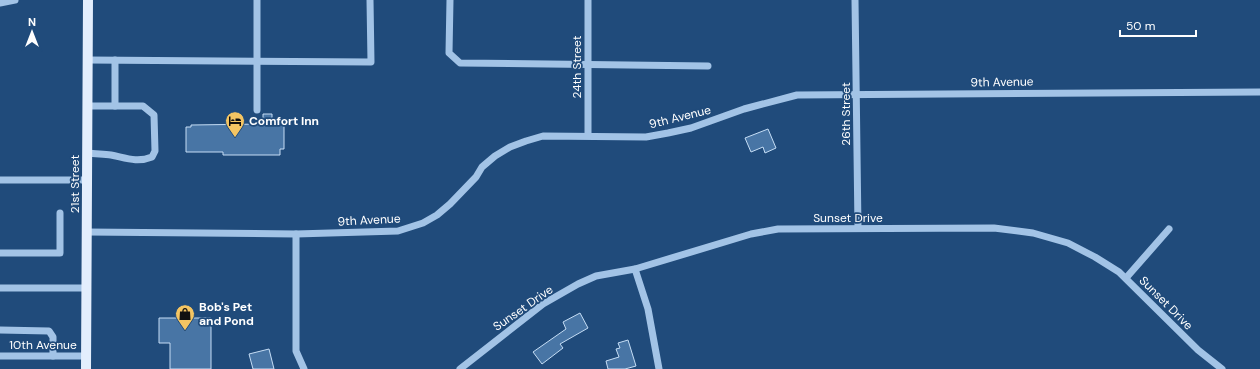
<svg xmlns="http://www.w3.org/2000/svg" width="1260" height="369" font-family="'DM Sans',sans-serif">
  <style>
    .building { fill: #4875a5; stroke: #c5ddf5 }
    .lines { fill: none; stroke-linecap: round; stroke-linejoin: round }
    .minor { stroke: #a2c3e6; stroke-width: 7 }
    .major { stroke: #e3eefd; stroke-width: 10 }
    .labels { text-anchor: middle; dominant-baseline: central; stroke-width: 3.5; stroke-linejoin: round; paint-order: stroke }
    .street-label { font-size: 12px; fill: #fff; stroke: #204b7b }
    .poi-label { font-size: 12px; font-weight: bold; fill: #fff; stroke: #204b7b; text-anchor: start }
  </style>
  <rect width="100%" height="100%" fill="#204b7b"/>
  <g class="building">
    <path d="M 263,114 L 272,114 L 272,121 L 284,121 L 284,149 L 280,149 L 280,155 L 223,155 L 223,152 L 186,152 L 186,127 L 191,127 L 191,125 L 263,124 Z"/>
    <path d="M 768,129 L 776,148 L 765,153 L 763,147 L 751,152 L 745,138 Z"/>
    <path d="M 580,313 L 588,328 L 560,344 L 563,348 L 542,364 L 533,352 L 566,329 L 563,322 Z"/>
    <path d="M 159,318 L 211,318 L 211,369 L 170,369 L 170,343 L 159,343 Z"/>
    <path d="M 628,340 L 636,366 L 625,369 L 608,369 L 606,361 L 619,357 L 616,349 L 620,348 L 618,343 Z"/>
    <path d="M 269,349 L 274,369 L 253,369 L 249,354 Z"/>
  </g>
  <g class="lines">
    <g class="minor">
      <path d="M 450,0 L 449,53 L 460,63 L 708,66"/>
      <path d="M 855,0 L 858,228"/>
      <path d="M 0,3 L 15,0"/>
      <path d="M 88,60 L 371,62 L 370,0"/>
      <path d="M 115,60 L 115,106"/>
      <path d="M 257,110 L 257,0"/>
      <path d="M 588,135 L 588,0"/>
      <path d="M 88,153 C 95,154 103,154 111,155 C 126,158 137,163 152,157 L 155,151 L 154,115 L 143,106 L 88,106"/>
      <path d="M 0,180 L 87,180"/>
      <path d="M 87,232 L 296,234 L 398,231 L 423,223 L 437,215 L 450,204 L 476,177 L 482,167 L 495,156 L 510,147 L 526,141 L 543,136 L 646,137 L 668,133 L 691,128 L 744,109 L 797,95 L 1260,92"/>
      <path d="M 296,234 L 296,351 L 304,369"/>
      <path d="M 0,253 L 60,253 L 60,213"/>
      <path d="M 635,269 L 648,309 L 659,369"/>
      <path d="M 1126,278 L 1169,229"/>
      <path d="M 0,288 L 87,288"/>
      <path d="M 0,330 L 49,331 L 53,337 L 53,356"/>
      <path d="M 0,356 L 86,356"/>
      <path d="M 460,369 L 543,304 L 578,284 L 596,276 L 635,269 L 751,234 L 778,229 L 994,228 L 1033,233 L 1068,243 L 1095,257 L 1119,272 L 1198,350 L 1222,369"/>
    </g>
    <path class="major" d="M 86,369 L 88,0"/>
  </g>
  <defs>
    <symbol id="hotel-pin" viewBox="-11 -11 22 30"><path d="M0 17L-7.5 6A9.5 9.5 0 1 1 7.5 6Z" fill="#f4c563" stroke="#204b7b"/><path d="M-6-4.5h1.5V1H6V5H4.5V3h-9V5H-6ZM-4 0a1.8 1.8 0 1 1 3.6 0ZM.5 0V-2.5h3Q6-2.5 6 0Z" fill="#111"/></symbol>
    <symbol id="shop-pin" viewBox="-11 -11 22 30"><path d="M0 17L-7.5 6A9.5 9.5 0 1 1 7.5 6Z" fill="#f4c563" stroke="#204b7b"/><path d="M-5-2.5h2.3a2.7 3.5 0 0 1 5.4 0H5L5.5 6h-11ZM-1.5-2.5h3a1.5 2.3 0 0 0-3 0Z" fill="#111"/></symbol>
  </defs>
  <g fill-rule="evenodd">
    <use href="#hotel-pin" x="224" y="110" width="22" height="30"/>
    <use href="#shop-pin" x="174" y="303" width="22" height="30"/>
  </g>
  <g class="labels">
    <g class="street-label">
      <text transform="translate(577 67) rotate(-90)">24th Street</text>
      <text transform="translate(1002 82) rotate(-1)">9th Avenue</text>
      <text transform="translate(846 114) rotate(-90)">26th Street</text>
      <text transform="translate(680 117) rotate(-14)">9th Avenue</text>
      <text transform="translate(75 184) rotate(-90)">21st Street</text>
      <text x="848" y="218">Sunset Drive</text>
      <text transform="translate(369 220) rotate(-3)">9th Avenue</text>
      <text transform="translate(1166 303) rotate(45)">Sunset Drive</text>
      <text transform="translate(523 308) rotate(-35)">Sunset Drive</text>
      <text x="43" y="345">10th Avenue</text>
    </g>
    <g class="poi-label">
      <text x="249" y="121">Comfort Inn</text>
      <text x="199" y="307">Bob's Pet<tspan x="199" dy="14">and Pond</tspan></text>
    </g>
  </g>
  <g transform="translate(32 32)" stroke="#204b7b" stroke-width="3" paint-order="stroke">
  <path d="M0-3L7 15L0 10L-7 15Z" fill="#ffffff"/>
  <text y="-6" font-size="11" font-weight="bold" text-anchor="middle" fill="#ffffff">N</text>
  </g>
  <path d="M1120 30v6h76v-6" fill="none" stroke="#ffffff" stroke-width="2"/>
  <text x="1126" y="30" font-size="12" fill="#ffffff" stroke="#204b7b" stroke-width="3" paint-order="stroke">50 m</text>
</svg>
